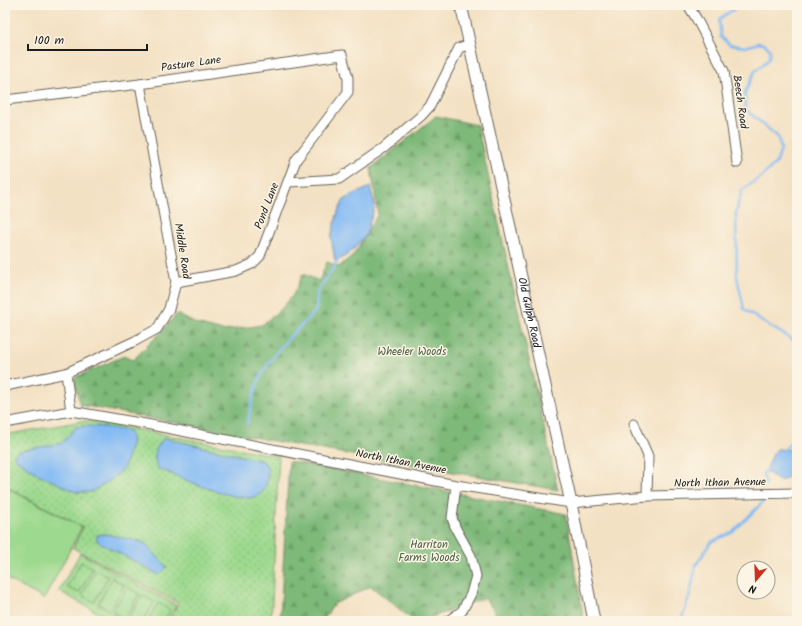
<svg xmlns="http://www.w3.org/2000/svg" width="802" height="626" font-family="Kalam,sans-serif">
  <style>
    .grass { fill: url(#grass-dots); stroke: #5c7a55 }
    .forest { fill: url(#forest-firs); stroke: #4d6a4a }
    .park { fill: url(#park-tufts); stroke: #5c7a55 }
    .pitch { fill: #9dd98e; stroke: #5c7a55 }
    .water { fill: #85bbf4; stroke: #506c88 }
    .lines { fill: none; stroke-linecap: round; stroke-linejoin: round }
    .stream { stroke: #85bbf4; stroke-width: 2.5 }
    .minor-casing { stroke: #676156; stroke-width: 11 }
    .tertiary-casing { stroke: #676156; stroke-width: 13 }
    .minor { stroke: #fff; stroke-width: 9 }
    .tertiary { stroke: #fff; stroke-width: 11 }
    .labels { text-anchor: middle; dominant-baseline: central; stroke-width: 3; stroke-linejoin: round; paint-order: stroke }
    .street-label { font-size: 11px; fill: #1c1c1c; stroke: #fcf5e5 }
    .park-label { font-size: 11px; fill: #495e44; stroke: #fcf5e5 }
  </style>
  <defs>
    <pattern id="grass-dots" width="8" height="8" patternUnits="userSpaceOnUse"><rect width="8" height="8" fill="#9dd98e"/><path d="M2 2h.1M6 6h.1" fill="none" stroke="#87ba7a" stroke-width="1.8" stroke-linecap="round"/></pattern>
    <pattern id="forest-firs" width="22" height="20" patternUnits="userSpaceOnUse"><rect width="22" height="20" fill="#7eb979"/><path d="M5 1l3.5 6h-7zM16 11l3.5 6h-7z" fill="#6c9e68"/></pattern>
    <pattern id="park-tufts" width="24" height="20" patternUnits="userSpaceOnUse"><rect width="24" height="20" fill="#9dd98e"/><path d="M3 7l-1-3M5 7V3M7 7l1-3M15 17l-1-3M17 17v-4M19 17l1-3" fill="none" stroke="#87ba7a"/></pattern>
  </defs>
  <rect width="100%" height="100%" fill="#fcf5e5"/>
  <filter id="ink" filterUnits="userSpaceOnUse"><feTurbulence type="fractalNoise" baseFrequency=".025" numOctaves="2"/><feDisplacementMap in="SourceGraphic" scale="8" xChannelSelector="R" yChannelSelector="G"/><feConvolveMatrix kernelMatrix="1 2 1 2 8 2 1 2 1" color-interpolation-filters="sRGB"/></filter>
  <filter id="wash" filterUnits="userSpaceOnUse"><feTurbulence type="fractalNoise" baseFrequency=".012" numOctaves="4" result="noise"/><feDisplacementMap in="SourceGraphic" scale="16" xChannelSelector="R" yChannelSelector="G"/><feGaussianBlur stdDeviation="0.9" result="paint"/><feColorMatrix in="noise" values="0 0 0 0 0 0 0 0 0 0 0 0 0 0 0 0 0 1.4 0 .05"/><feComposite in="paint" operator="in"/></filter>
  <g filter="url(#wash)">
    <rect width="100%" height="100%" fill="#f3e1c3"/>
    <path class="grass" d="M 82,421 L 98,422 L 134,429 L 279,456 L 271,621 L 169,621 L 178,603 L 73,548 L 83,527 L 5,486 L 5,435 Z"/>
    <g class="forest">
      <path d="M 436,116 L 477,125 L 558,490 L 306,447 L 80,405 L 74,378 L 124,356 L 133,360 L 162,331 L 177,314 L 196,324 L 223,331 L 262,325 L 283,307 L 293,295 L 303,274 L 319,281 L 327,262 L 339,267 L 355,253 L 378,214 L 371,168 Z"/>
      <path d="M 289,461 L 566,514 L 584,621 L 501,621 L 485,598 L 421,621 L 414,621 L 371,586 L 334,604 L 323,621 L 280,621 Z"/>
    </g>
    <path class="park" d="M 80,553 L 176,605 L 167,621 L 113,621 L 59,591 Z"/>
    <g class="pitch">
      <path d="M 5,487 L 82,527 L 44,599 L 5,578 Z"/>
      <path d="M 81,562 L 93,568 L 79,593 L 67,587 Z"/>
      <path d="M 96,570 L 108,577 L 94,602 L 82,595 Z"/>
      <path d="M 112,578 L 124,585 L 110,610 L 98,604 Z"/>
      <path d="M 127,587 L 139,594 L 125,619 L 113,612 Z"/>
      <path d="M 142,595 L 154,602 L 143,621 L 130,621 L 128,620 Z"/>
      <path d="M 158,603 L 170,610 L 164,621 L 148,621 Z"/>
    </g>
    <g class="water">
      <path d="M 370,187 L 375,205 L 366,235 L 351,252 L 341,259 L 335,261 L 331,236 L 338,212 L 344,200 L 353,195 Z"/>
      <path d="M 86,426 L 105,427 L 129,431 L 132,441 L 124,468 L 111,480 L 91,492 L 76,492 L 38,474 L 14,458 L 15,454 L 19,451 L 62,443 L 76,427 Z"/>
      <path d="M 164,438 L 263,461 L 268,468 C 268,476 268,488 260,494 C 257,496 252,498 249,498 C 222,497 182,478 157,468 C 153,455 155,449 164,438 Z"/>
      <path d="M 777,449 L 793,450 C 795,463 795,477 779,481 L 766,471 L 773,454 Z"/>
      <path d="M 105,534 L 139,541 L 146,544 L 167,567 L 159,575 L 97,541 L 97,535 Z"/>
    </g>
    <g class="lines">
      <g class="stream">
        <path d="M 737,5 L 733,10 L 719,19 L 721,37 L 730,45 L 745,47 L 759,43 L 766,45 L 770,50 L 770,55 L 767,61 L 755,71 L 745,92 L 745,109 L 778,137 L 781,149 L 777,162 L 761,177 L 742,190 L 736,213 L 737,277 L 744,309 L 761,321 L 795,341 L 797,348"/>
        <path d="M 247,425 C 250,410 253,394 259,380 C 272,353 295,331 316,311 L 317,292 L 333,269 L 337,261"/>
        <path d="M 783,451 L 797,436"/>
        <path d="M 766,485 L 763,474 L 768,469"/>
        <path d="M 681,621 L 690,594 L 696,565 L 711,542 L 733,532 L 764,501"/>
      </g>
    </g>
  </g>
  <g filter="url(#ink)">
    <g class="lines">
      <defs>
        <g id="minor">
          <path d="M 688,5 L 696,18 L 724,71 L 737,163"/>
          <path d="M 5,100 L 140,84 L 342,55 L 348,78 L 348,92 L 296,160 L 260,256 L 252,264 L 236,271 L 176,282"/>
          <path d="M 289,182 L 339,179 L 385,147 L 422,115 L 430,106 L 459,48 L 470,44"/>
          <path d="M 66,373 L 71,411"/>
          <path d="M 5,386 L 66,373 L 135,341 L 157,329 L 169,309 L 176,282 L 140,84"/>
          <path d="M 5,423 L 71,411 L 151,425 L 456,485 L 571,503 L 647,496 L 797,493"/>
          <path d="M 634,424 L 648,456 L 647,496"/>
          <path d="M 448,621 L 462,611 L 471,594 L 476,576 L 471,556 L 456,529 L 452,518 L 456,485"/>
        </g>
        <g id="tertiary">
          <path id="s1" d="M 461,5 L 571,503 L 594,621"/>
        </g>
      </defs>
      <use href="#minor" class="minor-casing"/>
      <use href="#tertiary" class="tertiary-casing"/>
      <use href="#minor" class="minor"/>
      <use href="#tertiary" class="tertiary"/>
    </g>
  </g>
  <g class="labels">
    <g class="street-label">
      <text transform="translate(191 64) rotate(-8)">Pasture Lane</text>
      <text transform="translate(740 102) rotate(82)">Beech Road</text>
      <text transform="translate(267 206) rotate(-69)">Pond Lane</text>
      <text transform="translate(182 251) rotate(81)">Middle Road</text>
      <text stroke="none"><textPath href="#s1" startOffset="315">Old Gulph Road</textPath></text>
      <text transform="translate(401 462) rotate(11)">North Ithan Avenue</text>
      <text transform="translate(720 483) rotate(-1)">North Ithan Avenue</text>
    </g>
    <g class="park-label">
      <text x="412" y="352">Wheeler Woods</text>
      <text x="429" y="545">Harriton<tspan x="429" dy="13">Farms Woods</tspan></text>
    </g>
  </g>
  <rect width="802" height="626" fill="none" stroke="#fcf5e5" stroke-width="20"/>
  <g transform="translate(756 580) rotate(199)"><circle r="19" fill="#fcf5e5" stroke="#a29e95"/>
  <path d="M0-3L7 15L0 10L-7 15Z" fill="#c8321e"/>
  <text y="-6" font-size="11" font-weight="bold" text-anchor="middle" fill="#1c1c1c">N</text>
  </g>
  <path d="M28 44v6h119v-6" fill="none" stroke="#1c1c1c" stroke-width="2"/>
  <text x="34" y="44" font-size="12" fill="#1c1c1c" stroke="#fcf5e5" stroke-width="3" paint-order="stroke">100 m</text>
</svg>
